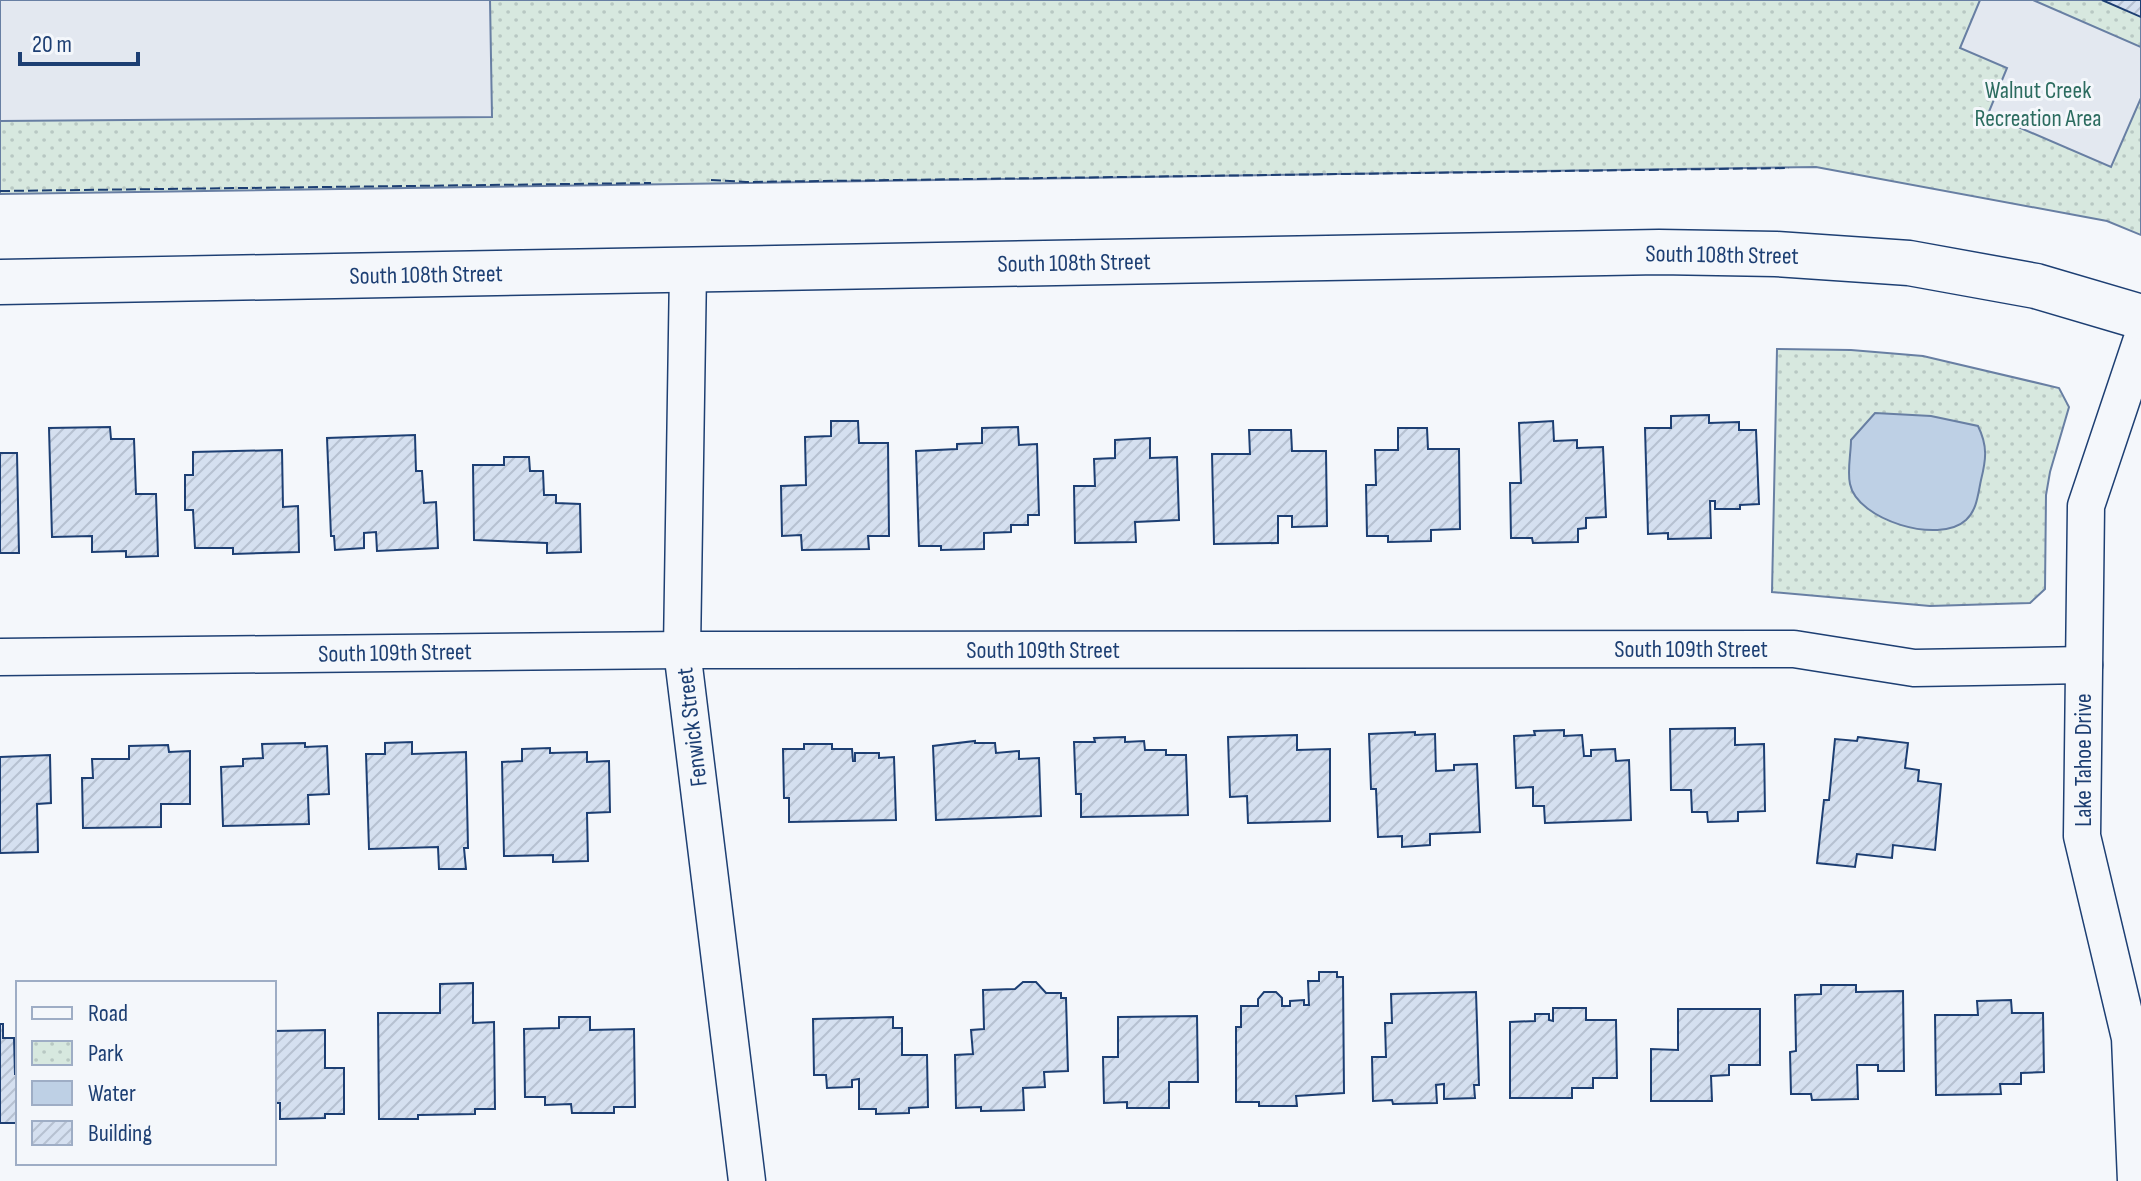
<svg xmlns="http://www.w3.org/2000/svg" width="2141" height="1181" font-family="'Sofia Sans Condensed',sans-serif">
  <style>
    .park { fill: url(#park-dots); stroke: #687fa3; stroke-width: 2 }
    .parking { fill: #e3e8f0; stroke: #687fa3; stroke-width: 2 }
    .water { fill: #bed0e5; stroke: #687fa3; stroke-width: 2 }
    .building { fill: url(#building-hatch); stroke: #1d3f73; stroke-width: 2 }
    .lines { fill: none; stroke-linecap: round; stroke-linejoin: round }
    .street-casing { stroke: #1d3f73; stroke-width: 39 }
    .secondary-casing { stroke: #1d3f73; stroke-width: 47 }
    .street { stroke: #f4f7fb; stroke-width: 36 }
    .secondary { stroke: #f4f7fb; stroke-width: 44 }
    .fence { stroke: #1d3f73; stroke-width: 2; stroke-dasharray: 10 4; stroke-linecap: butt }
    .labels { text-anchor: middle; dominant-baseline: central; stroke-width: 6; stroke-linejoin: round; paint-order: stroke }
    .park-label { font-size: 24px; fill: #2c6c60; stroke: #f4f7fb }
    .street-label { font-size: 24px; fill: #1d3f73; stroke: #f4f7fb }
  </style>
  <defs>
    <pattern id="park-dots" width="8" height="8" patternUnits="userSpaceOnUse" patternTransform="scale(2)"><rect width="8" height="8" fill="#d7e8df"/><path d="M2 2h.1M6 6h.1" fill="none" stroke="#b8c8c3" stroke-width="1.8" stroke-linecap="round"/></pattern>
    <pattern id="building-hatch" width="6" height="6" patternUnits="userSpaceOnUse" patternTransform="scale(2)"><rect width="6" height="6" fill="#d5e0f0"/><path d="M-1 1l2-2M0 6l6-6M5 7l2-2" fill="none" stroke="#b6c1d1"/></pattern>
  </defs>
  <rect width="100%" height="100%" fill="#f4f7fb"/>
  <g class="park">
    <path d="M 0,0 L 2141,0 L 2141,235 L 2107,221 L 1816,167 L 0,194 Z"/>
    <path d="M 1777,349 L 1851,350 L 1923,356 L 2059,388 L 2069,407 L 2050,472 L 2046,495 L 2045,589 L 2030,603 L 1930,606 L 1772,592 Z"/>
  </g>
  <g class="parking">
    <path d="M 0,0 L 490,0 L 492,117 L 0,121 Z"/>
    <path d="M 1980,0 L 2033,0 L 2141,47 L 2141,98 L 2111,167 L 1988,114 L 2007,68 L 1960,48 Z"/>
  </g>
  <path class="water" d="M 1875,413 L 1931,416 L 1978,426 C 1988,446 1986,460 1981,480 C 1978,494 1977,510 1966,520 C 1939,545 1857,520 1850,484 C 1847,471 1851,453 1851,440 Z"/>
  <g class="building">
    <path d="M 2102,0 L 2141,0 L 2141,17 Z"/>
    <path d="M 1709,415 L 1709,423 L 1739,422 L 1739,430 L 1756,430 L 1759,504 L 1740,505 L 1740,509 L 1715,509 L 1715,501 L 1710,501 L 1711,538 L 1668,539 L 1668,533 L 1648,534 L 1645,428 L 1671,428 L 1671,416 Z"/>
    <path d="M 831,421 L 858,421 L 859,443 L 888,443 L 889,536 L 868,536 L 869,549 L 802,550 L 801,535 L 782,536 L 781,486 L 806,485 L 805,437 L 831,436 Z"/>
    <path d="M 1553,421 L 1554,441 L 1577,440 L 1577,448 L 1603,447 L 1606,517 L 1586,518 L 1586,528 L 1578,529 L 1578,542 L 1533,543 L 1532,538 L 1511,538 L 1510,483 L 1521,483 L 1519,423 Z"/>
    <path d="M 110,427 L 111,439 L 134,439 L 136,494 L 156,494 L 158,556 L 126,557 L 126,551 L 92,552 L 92,536 L 52,537 L 49,428 Z"/>
    <path d="M 1018,427 L 1019,445 L 1037,444 L 1039,515 L 1028,515 L 1028,525 L 1011,525 L 1011,532 L 984,533 L 984,549 L 941,550 L 941,546 L 919,546 L 916,451 L 957,449 L 957,444 L 982,443 L 982,428 Z"/>
    <path d="M 1398,428 L 1427,428 L 1428,449 L 1459,449 L 1460,529 L 1431,530 L 1431,541 L 1388,542 L 1388,536 L 1367,536 L 1366,485 L 1376,485 L 1375,450 L 1398,450 Z"/>
    <path d="M 1249,430 L 1291,430 L 1292,451 L 1326,451 L 1327,526 L 1292,527 L 1292,516 L 1278,516 L 1278,543 L 1214,544 L 1212,454 L 1250,454 Z"/>
    <path d="M 415,435 L 416,471 L 422,471 L 424,503 L 436,502 L 438,548 L 377,551 L 376,532 L 364,533 L 364,548 L 335,550 L 334,536 L 331,536 L 327,438 Z"/>
    <path d="M 1150,438 L 1150,458 L 1177,457 L 1179,520 L 1135,522 L 1136,542 L 1075,543 L 1074,486 L 1095,486 L 1094,459 L 1115,458 L 1115,440 Z"/>
    <path d="M 282,450 L 283,507 L 298,506 L 299,552 L 233,554 L 233,548 L 195,548 L 193,510 L 185,510 L 185,475 L 193,475 L 193,452 Z"/>
    <path d="M 0,453 L 17,453 L 19,553 L 0,553 Z"/>
    <path d="M 504,457 L 529,457 L 530,471 L 543,471 L 544,495 L 556,495 L 556,503 L 580,504 L 581,552 L 547,553 L 547,543 L 474,540 L 473,465 L 504,465 Z"/>
    <path d="M 1735,728 L 1735,745 L 1764,744 L 1765,811 L 1738,812 L 1738,821 L 1708,822 L 1707,812 L 1692,812 L 1691,790 L 1671,790 L 1670,729 Z"/>
    <path d="M 1564,730 L 1564,736 L 1582,735 L 1584,756 L 1591,756 L 1591,750 L 1615,749 L 1616,761 L 1629,760 L 1631,820 L 1545,823 L 1544,806 L 1533,806 L 1533,787 L 1516,788 L 1514,736 L 1535,735 L 1534,731 Z"/>
    <path d="M 1415,732 L 1415,735 L 1435,734 L 1436,771 L 1454,770 L 1454,765 L 1477,764 L 1480,832 L 1430,834 L 1430,845 L 1402,847 L 1402,836 L 1378,837 L 1376,789 L 1371,789 L 1369,734 Z"/>
    <path d="M 1297,735 L 1297,750 L 1330,749 L 1330,821 L 1248,823 L 1247,796 L 1230,797 L 1228,737 Z"/>
    <path d="M 1125,737 L 1125,742 L 1144,741 L 1145,750 L 1166,750 L 1166,755 L 1186,755 L 1188,815 L 1081,817 L 1081,794 L 1076,794 L 1074,742 L 1095,742 L 1094,738 Z"/>
    <path d="M 1858,737 L 1908,743 L 1905,768 L 1919,770 L 1918,781 L 1941,784 L 1935,850 L 1893,845 L 1892,858 L 1857,854 L 1855,867 L 1817,863 L 1824,800 L 1829,800 L 1835,739 L 1857,741 Z"/>
    <path d="M 975,741 L 975,743 L 995,743 L 996,753 L 1019,751 L 1019,759 L 1039,758 L 1041,816 L 936,820 L 933,746 Z"/>
    <path d="M 412,742 L 412,754 L 466,752 L 468,848 L 464,848 L 466,869 L 439,869 L 438,847 L 369,849 L 366,754 L 385,754 L 385,743 Z"/>
    <path d="M 305,743 L 305,747 L 327,746 L 329,794 L 308,795 L 309,824 L 223,826 L 221,767 L 243,766 L 243,759 L 263,758 L 262,744 Z"/>
    <path d="M 804,744 L 832,744 L 832,749 L 852,749 L 853,761 L 855,761 L 855,753 L 879,753 L 879,758 L 894,757 L 896,820 L 789,822 L 789,798 L 784,798 L 783,749 L 804,749 Z"/>
    <path d="M 168,745 L 169,752 L 190,751 L 190,804 L 161,804 L 161,827 L 83,828 L 82,778 L 93,778 L 92,759 L 129,759 L 129,746 Z"/>
    <path d="M 550,748 L 550,753 L 587,752 L 587,762 L 609,761 L 610,812 L 587,813 L 588,861 L 553,862 L 553,855 L 504,856 L 502,762 L 522,761 L 522,749 Z"/>
    <path d="M 50,755 L 51,803 L 37,804 L 38,852 L 0,853 L 0,757 Z"/>
    <path d="M 1319,972 L 1337,972 L 1337,977 L 1343,977 L 1344,1093 L 1296,1096 L 1297,1106 L 1259,1106 L 1259,1102 L 1236,1102 L 1236,1027 L 1241,1027 L 1241,1006 L 1258,1006 L 1258,999 L 1264,992 L 1276,992 L 1282,998 L 1282,1006 L 1290,1006 L 1290,1001 L 1304,1000 L 1304,1005 L 1309,1005 L 1308,981 L 1319,981 Z"/>
    <path d="M 1023,982 L 1036,982 L 1046,993 L 1061,993 L 1061,998 L 1066,998 L 1068,1071 L 1044,1072 L 1045,1087 L 1023,1088 L 1024,1110 L 981,1111 L 981,1107 L 956,1108 L 955,1055 L 973,1054 L 971,1030 L 984,1029 L 983,990 L 1015,989 Z"/>
    <path d="M 473,983 L 473,1023 L 494,1022 L 495,1109 L 475,1109 L 475,1114 L 418,1115 L 418,1119 L 379,1119 L 378,1013 L 440,1013 L 440,984 Z"/>
    <path d="M 1821,985 L 1856,985 L 1856,992 L 1903,991 L 1904,1071 L 1878,1071 L 1878,1065 L 1857,1065 L 1858,1099 L 1812,1100 L 1811,1094 L 1791,1094 L 1790,1052 L 1796,1051 L 1795,995 L 1821,994 Z"/>
    <path d="M 1476,992 L 1479,1085 L 1474,1085 L 1475,1098 L 1444,1099 L 1444,1084 L 1436,1085 L 1437,1103 L 1393,1104 L 1392,1100 L 1373,1101 L 1372,1057 L 1386,1057 L 1385,1023 L 1392,1023 L 1391,994 Z"/>
    <path d="M 2011,1000 L 2012,1013 L 2043,1013 L 2044,1072 L 2021,1073 L 2021,1084 L 2000,1084 L 2001,1094 L 1936,1095 L 1935,1015 L 1978,1015 L 1977,1001 Z"/>
    <path d="M 1553,1008 L 1586,1008 L 1586,1020 L 1616,1020 L 1617,1078 L 1593,1078 L 1593,1088 L 1572,1088 L 1572,1098 L 1510,1098 L 1510,1022 L 1535,1021 L 1535,1014 L 1549,1014 L 1549,1020 L 1553,1021 Z"/>
    <path d="M 1678,1009 L 1760,1009 L 1760,1065 L 1729,1065 L 1729,1075 L 1711,1076 L 1712,1101 L 1651,1101 L 1651,1049 L 1678,1050 Z"/>
    <path d="M 1197,1016 L 1198,1082 L 1169,1082 L 1169,1108 L 1127,1108 L 1127,1102 L 1104,1103 L 1103,1057 L 1118,1057 L 1118,1017 Z"/>
    <path d="M 559,1017 L 590,1017 L 590,1030 L 634,1029 L 635,1107 L 614,1107 L 614,1113 L 572,1113 L 571,1104 L 545,1105 L 545,1097 L 525,1097 L 524,1029 L 559,1028 Z"/>
    <path d="M 893,1017 L 893,1028 L 902,1028 L 902,1055 L 927,1055 L 928,1107 L 909,1108 L 909,1113 L 876,1114 L 876,1109 L 859,1109 L 859,1079 L 852,1080 L 852,1087 L 827,1088 L 826,1075 L 814,1075 L 813,1019 Z"/>
    <path d="M 0,1024 L 3,1024 L 3,1038 L 14,1038 L 15,1074 L 18,1074 L 18,1123 L 0,1123 Z"/>
    <path d="M 325,1030 L 325,1068 L 344,1068 L 344,1114 L 325,1114 L 325,1118 L 280,1119 L 280,1103 L 274,1103 L 274,1031 Z"/>
  </g>
  <g class="lines">
    <defs>
      <g id="street">
        <path d="M 688,270 L 682,650 L 747,1181"/>
        <path d="M 0,657 L 682,650 L 1794,649 L 1914,668 L 2084,665"/>
        <path d="M 2136,1181 L 2130,1038 L 2082,836 L 2086,506 L 2141,342"/>
      </g>
      <path id="secondary" d="M 0,282 L 1659,252 L 1776,254 L 1909,263 L 2036,286 L 2141,317"/>
    </defs>
    <use href="#street" class="street-casing"/>
    <use href="#secondary" class="secondary-casing"/>
    <use href="#street" class="street"/>
    <use href="#secondary" class="secondary"/>
    <g class="fence">
      <path d="M 711,180 L 746,182 L 1789,168"/>
      <path d="M 0,191 L 651,183"/>
    </g>
  </g>
  <g class="labels">
    <g class="park-label">
      <text x="2038" y="90">Walnut Creek<tspan x="2038" dy="28">Recreation Area</tspan></text>
    </g>
    <g class="street-label">
      <text transform="translate(1722 255) rotate(1)">South 108th Street</text>
      <text transform="translate(1074 263) rotate(-1)">South 108th Street</text>
      <text transform="translate(426 275) rotate(-1)">South 108th Street</text>
      <text x="1691" y="649">South 109th Street</text>
      <text x="1043" y="650">South 109th Street</text>
      <text transform="translate(395 653) rotate(-1)">South 109th Street</text>
      <text transform="translate(692 727) rotate(-97)">Fenwick Street</text>
      <text transform="translate(2083 760) rotate(-90)">Lake Tahoe Drive</text>
    </g>
  </g>
  <rect x="16" y="981" width="260" height="184" fill="#f4f7fb" stroke="#9eadc5" stroke-width="2"/>
  <rect x="32" y="1007" width="40" height="12" fill="#f4f7fb" stroke="#9eadc5" stroke-width="2"/>
  <text x="88" y="1021" font-size="24" fill="#1d3f73">Road</text>
  <rect x="32" y="1041" width="40" height="24" fill="url(#park-dots)" stroke="#9eadc5" stroke-width="2"/>
  <text x="88" y="1061" font-size="24" fill="#1d3f73">Park</text>
  <rect x="32" y="1081" width="40" height="24" fill="#bed0e5" stroke="#9eadc5" stroke-width="2"/>
  <text x="88" y="1101" font-size="24" fill="#1d3f73">Water</text>
  <rect x="32" y="1121" width="40" height="24" fill="url(#building-hatch)" stroke="#9eadc5" stroke-width="2"/>
  <text x="88" y="1141" font-size="24" fill="#1d3f73">Building</text>
  <path d="M20 52v12h118v-12" fill="none" stroke="#1d3f73" stroke-width="4"/>
  <text x="32" y="52" font-size="24" fill="#1d3f73" stroke="#f4f7fb" stroke-width="6" paint-order="stroke">20 m</text>
</svg>
